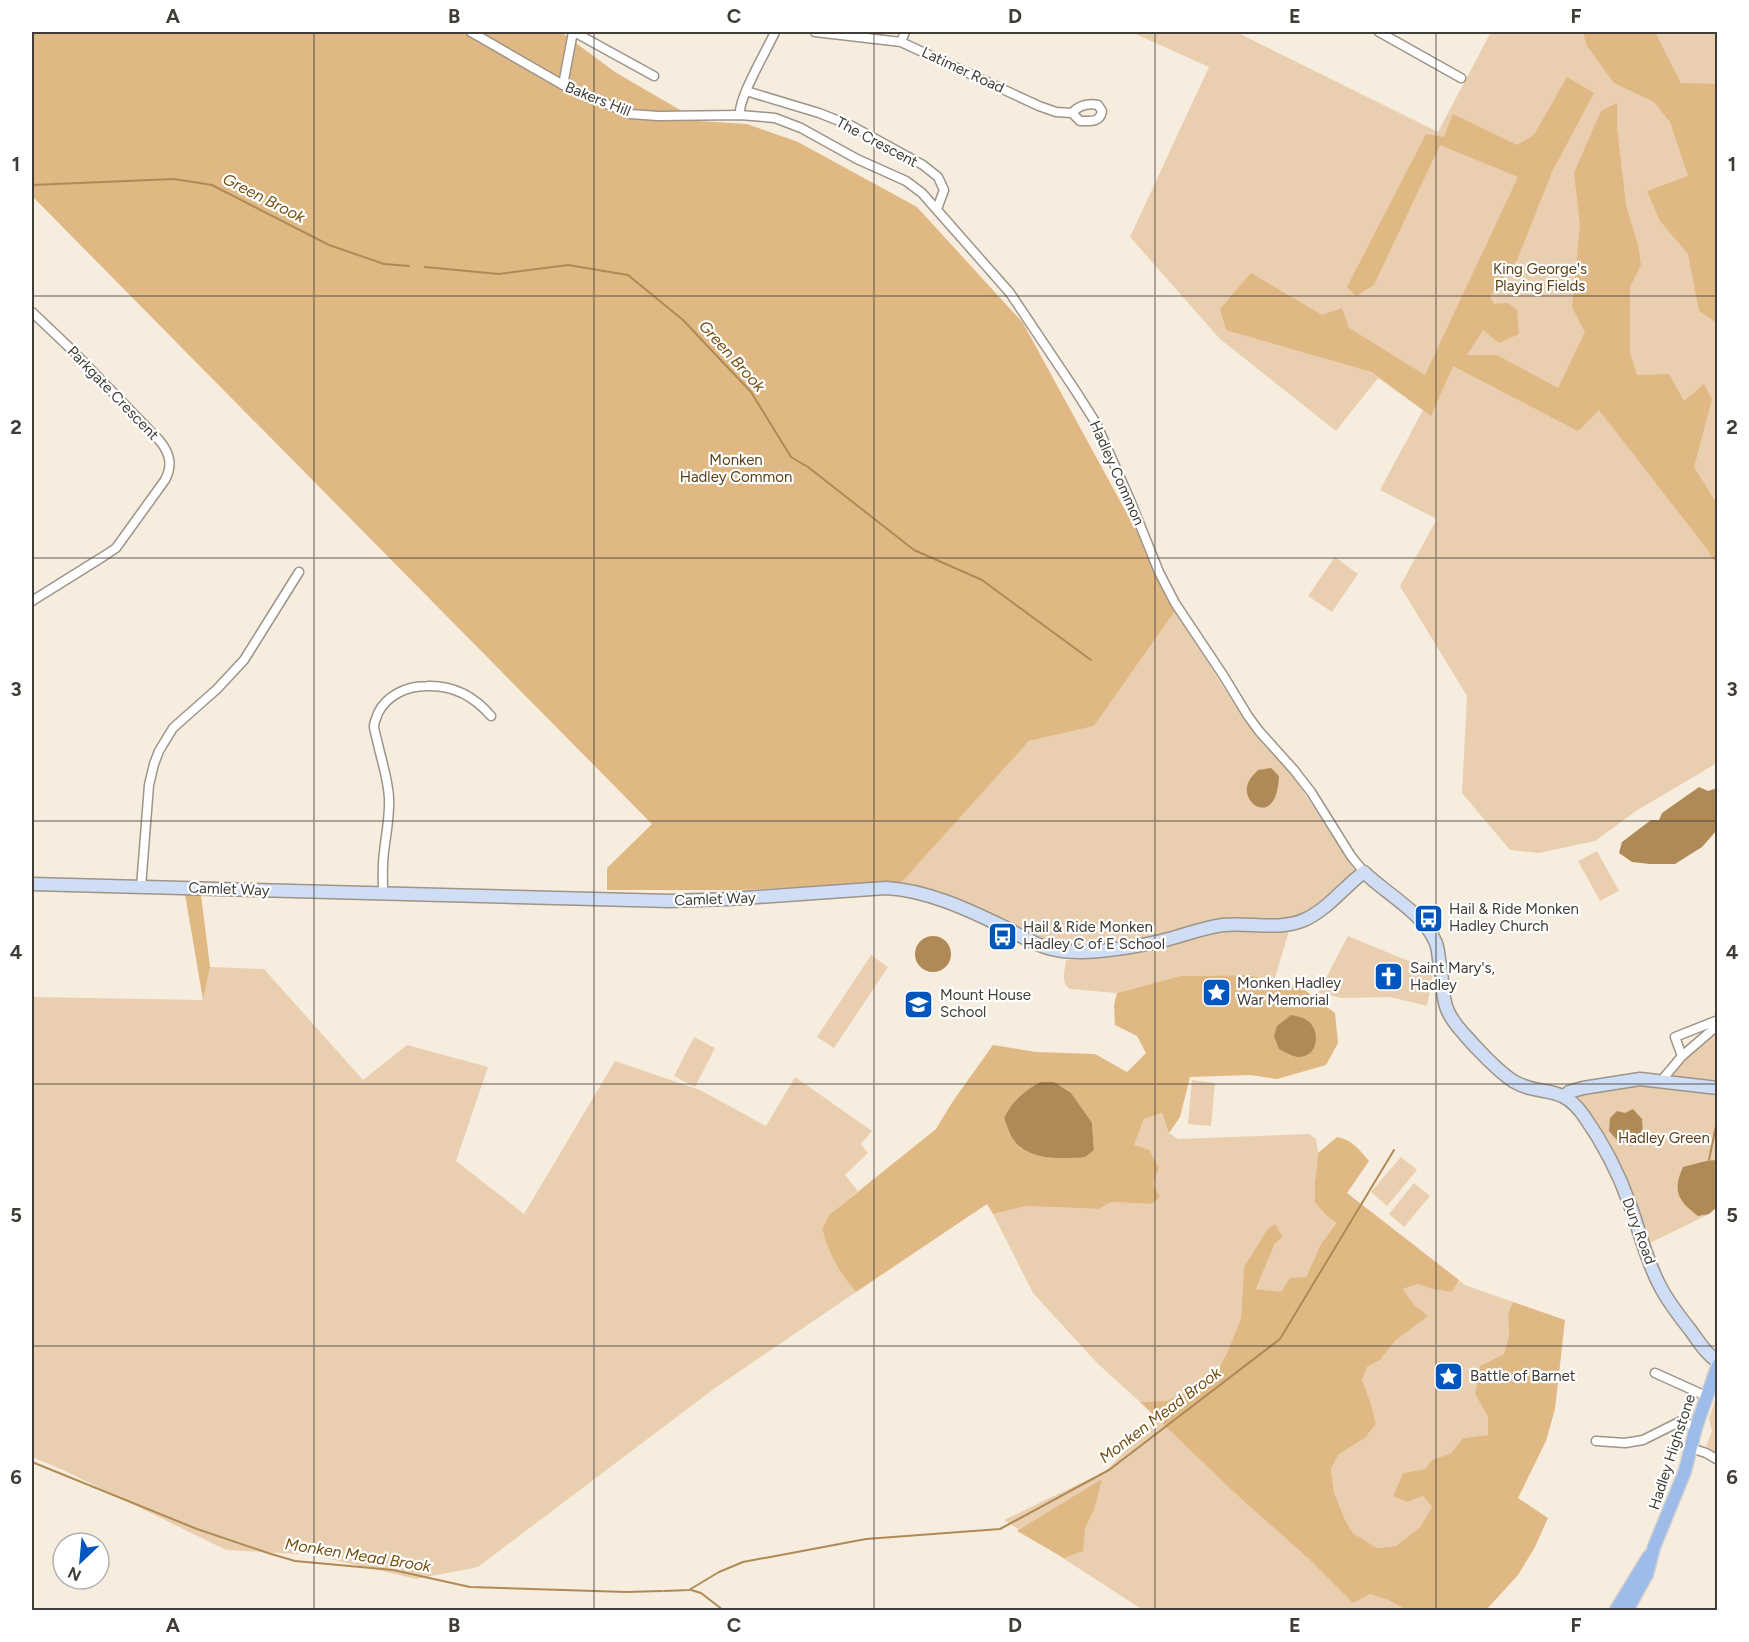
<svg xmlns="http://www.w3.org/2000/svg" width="1749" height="1642" font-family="Figtree,sans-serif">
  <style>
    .green { fill: #e9cfaf }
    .forest { fill: #e0b883; fill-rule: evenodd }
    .water { fill: #b08a56 }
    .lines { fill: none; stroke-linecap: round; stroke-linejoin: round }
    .stream { stroke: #b08a56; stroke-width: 2 }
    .street-casing { stroke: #9e9488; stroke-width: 11 }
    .secondary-casing { stroke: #9e9488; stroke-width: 15 }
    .primary-casing { stroke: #d1d0cf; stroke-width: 15 }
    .street { stroke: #fff; stroke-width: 8 }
    .secondary { stroke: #cfdef4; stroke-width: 12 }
    .primary { stroke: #9ebce9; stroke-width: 12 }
    .grid { fill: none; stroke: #403c37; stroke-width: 1.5; stroke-opacity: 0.55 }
    .labels { text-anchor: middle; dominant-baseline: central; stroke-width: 4.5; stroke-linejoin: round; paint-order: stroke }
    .street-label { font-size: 15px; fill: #403c37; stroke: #fff }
    .park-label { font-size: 15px; fill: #5c4017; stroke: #fff }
    .poi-label { font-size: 15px; fill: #403c37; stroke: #fff; text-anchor: start }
    .water-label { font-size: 16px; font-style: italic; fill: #754f0f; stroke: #fff }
    .neatline { fill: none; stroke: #403c37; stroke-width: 2 }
    .grid-label { font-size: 20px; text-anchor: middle; font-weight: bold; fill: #403c37 }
  </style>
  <rect width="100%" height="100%" fill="#f7eddf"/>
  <g class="green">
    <path d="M 1131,32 L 1236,32 L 1438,132 L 1491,32 L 1717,32 L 1717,763 L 1636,811 L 1595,841 L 1539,853 L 1510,850 L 1462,793 L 1467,696 L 1400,586 L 1437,519 L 1380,490 L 1423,410 L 1378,378 L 1336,431 L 1220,339 L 1130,237 L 1209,67 Z"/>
    <path d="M 1335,557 L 1358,574 L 1332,612 L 1308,596 Z"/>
    <path d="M 1175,611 L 1247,724 L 1291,773 L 1355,871 L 1327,900 L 1298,918 L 1085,947 L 1060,946 L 1043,942 L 976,910 L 902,882 L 1029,741 L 1094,726 Z"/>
    <path d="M 1597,851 L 1619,891 L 1600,901 L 1578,861 Z"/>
    <path d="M 1289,931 L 1274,981 L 1249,975 L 1180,976 L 1117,993 L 1070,989 C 1060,983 1065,970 1066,960 L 1113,957 L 1154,950 L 1222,932 Z"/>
    <path d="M 1348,936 L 1406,960 L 1434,968 L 1427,1006 L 1390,997 L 1342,998 L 1318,993 Z"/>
    <path d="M 871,955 L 888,967 L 834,1048 L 817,1037 Z"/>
    <path d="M 210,967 L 264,969 L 363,1080 L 407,1045 L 488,1067 L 456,1161 L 524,1214 L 615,1061 L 700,1090 L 766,1126 L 795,1077 L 872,1131 L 861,1144 L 868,1153 L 845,1175 L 858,1191 L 829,1215 L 822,1229 C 830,1256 838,1271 856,1292 L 715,1388 L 478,1567 L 416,1579 L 313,1555 L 226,1550 L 63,1470 L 32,1457 L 32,997 L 203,1000 Z"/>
    <path d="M 1717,1030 L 1717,1207 L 1709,1214 L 1648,1244 L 1578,1098 L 1581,1094 L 1628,1084 L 1661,1084 L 1682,1059 Z"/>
    <path d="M 694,1037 L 715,1048 L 695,1087 L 674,1076 Z"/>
    <path d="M 1192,1080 L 1215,1083 L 1211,1126 L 1188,1124 Z"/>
    <path d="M 1162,1113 L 1169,1133 L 1178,1139 L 1309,1134 L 1316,1139 L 1318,1152 L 1315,1182 L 1325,1214 L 1336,1222 L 1321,1244 L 1306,1277 L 1281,1293 L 1256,1289 L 1275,1243 L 1283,1237 L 1244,1267 L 1241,1318 L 1227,1353 L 1212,1381 L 1166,1401 L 1140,1402 L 1098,1364 L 1033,1293 L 993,1214 L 1026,1206 L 1099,1209 L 1111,1202 L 1151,1204 L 1134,1145 L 1144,1119 Z"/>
    <path d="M 1401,1157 L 1417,1170 L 1387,1206 L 1371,1192 Z"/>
    <path d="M 1414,1183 L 1430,1196 L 1404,1227 L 1389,1214 Z"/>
    <path d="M 1459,1280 L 1465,1285 L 1513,1302 L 1508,1313 L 1509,1336 L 1504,1354 L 1480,1366 L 1475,1394 L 1488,1417 L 1488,1435 L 1463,1438 L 1451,1453 L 1432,1460 L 1425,1469 L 1403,1473 L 1393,1496 L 1407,1502 L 1423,1496 L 1432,1507 L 1420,1527 L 1396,1546 L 1377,1548 L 1353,1533 L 1346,1522 L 1334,1492 L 1331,1469 L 1339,1454 L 1365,1438 L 1376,1424 L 1370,1401 L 1362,1380 L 1367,1367 L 1380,1360 L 1396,1340 L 1427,1316 L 1414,1305 L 1403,1289 L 1418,1284 L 1433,1289 L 1452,1292 Z"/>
    <path d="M 1717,1393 L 1717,1454 L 1706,1446 L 1712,1431 L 1709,1419 Z"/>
    <path d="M 1157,1418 L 1240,1498 L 1310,1560 L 1370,1594 L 1388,1600 L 1406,1610 L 1143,1610 L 1004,1520 L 1106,1471 Z"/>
  </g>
  <g class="forest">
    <path d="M 32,32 L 561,32 L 615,72 L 699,121 L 747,124 L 798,142 L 917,207 L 1023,323 L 1161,576 L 1175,611 L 1094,726 L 1029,741 L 902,882 L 741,890 L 607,890 L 607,868 L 652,824 L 32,196 Z"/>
    <path d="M 1583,32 L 1655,32 L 1681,83 L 1717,84 L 1717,323 L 1699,311 L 1688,254 L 1660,221 L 1647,191 L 1688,176 L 1670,122 L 1654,102 L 1614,83 L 1587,46 Z"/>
    <path d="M 1567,77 L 1594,93 L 1552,172 L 1517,260 L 1490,297 L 1494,304 L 1508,303 L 1517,310 L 1519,334 L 1499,343 L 1483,330 L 1467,355 L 1497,355 L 1558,388 L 1585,332 L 1572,307 L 1580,225 L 1574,173 L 1601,111 L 1617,103 L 1617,128 L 1626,205 L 1638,245 L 1641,265 L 1630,287 L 1630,353 L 1637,375 L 1669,374 L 1684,401 L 1704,384 L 1712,399 L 1694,467 L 1717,504 L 1717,565 L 1707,549 L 1599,410 L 1578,431 L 1453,366 L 1431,416 L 1372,372 L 1226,330 L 1220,309 L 1251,273 L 1322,315 L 1342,308 L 1349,328 L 1425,375 L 1518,177 L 1440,145 L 1374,285 L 1356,296 L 1347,287 L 1426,134 L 1444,137 L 1453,114 L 1517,145 L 1534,135 Z"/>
    <path d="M 185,894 L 201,895 L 210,967 L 203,1000 Z"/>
    <path d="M 1249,975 L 1302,988 L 1335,1013 L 1338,1043 L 1326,1065 L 1277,1079 L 1250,1075 L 1190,1077 L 1180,1117 L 1169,1133 L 1162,1113 L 1144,1119 L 1134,1145 L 1149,1150 L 1159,1168 L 1153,1184 L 1160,1197 L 1151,1204 L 1111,1202 L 1099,1209 L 1026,1206 L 993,1214 L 987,1204 L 856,1292 C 838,1271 830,1256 822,1229 L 829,1215 L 936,1129 L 953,1101 L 993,1045 L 1036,1052 L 1095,1054 L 1127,1072 L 1146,1053 L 1137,1036 L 1115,1025 L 1114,1005 L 1117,993 L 1180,976 ZM 1040,1082 L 1092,1123 L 1094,1150 C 1068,1153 1026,1166 1011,1136 C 1008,1131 1006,1124 1004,1118 C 1012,1101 1024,1091 1040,1082 Z"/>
    <path d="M 1337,1137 C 1351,1139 1360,1150 1369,1161 L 1347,1193 L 1459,1280 L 1452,1292 L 1433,1289 L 1418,1284 L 1403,1289 L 1414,1305 L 1428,1316 L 1396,1340 L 1380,1360 L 1367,1367 L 1362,1380 L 1370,1401 L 1376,1424 L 1365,1438 L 1339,1454 L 1331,1469 L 1334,1492 L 1346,1522 L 1353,1533 L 1377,1548 L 1396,1546 L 1420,1527 L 1432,1507 L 1423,1496 L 1407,1502 L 1393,1496 L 1403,1473 L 1425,1469 L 1432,1460 L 1451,1453 L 1463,1438 L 1488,1435 L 1488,1417 L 1475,1394 L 1480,1366 L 1504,1354 L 1509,1336 L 1508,1313 L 1513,1302 L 1565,1320 L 1555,1409 L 1546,1441 L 1518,1498 L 1548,1518 L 1535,1547 L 1518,1575 L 1486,1610 L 1406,1610 L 1388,1600 L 1370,1594 L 1353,1603 L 1310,1560 L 1240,1498 L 1140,1402 L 1166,1401 L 1212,1381 L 1227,1353 L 1241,1318 L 1244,1267 L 1267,1230 L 1275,1224 L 1283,1237 L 1275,1243 L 1256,1289 L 1281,1292 L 1290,1278 L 1306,1277 L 1321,1244 L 1336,1223 L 1325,1214 L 1315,1202 L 1315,1182 L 1318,1153 Z"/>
    <path d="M 1102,1479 L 1094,1510 L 1085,1528 L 1083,1551 L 1064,1558 L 1017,1531 Z"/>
  </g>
  <g class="water">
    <path d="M 1271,768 L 1279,776 C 1277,830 1237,803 1249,781 C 1251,777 1255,773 1258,770 Z"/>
    <path d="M 1699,787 L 1708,791 L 1717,788 L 1717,830 L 1702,847 L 1675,864 L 1650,864 L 1632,862 L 1619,853 L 1622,842 L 1651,820 L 1659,820 L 1662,813 Z"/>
    <circle cx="933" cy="954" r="18"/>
    <path d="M 1291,1015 C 1296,1016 1301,1017 1305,1019 C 1322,1028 1319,1058 1298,1057 C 1291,1056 1285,1052 1279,1049 L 1274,1036 L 1277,1026 Z"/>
    <path d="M 1040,1082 L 1054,1082 L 1071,1093 L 1092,1123 L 1094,1150 L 1085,1157 C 1062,1159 1024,1161 1011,1136 C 1008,1130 1006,1124 1004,1118 C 1012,1101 1024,1091 1040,1082 Z"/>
    <path d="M 1633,1109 L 1642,1119 L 1643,1134 L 1632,1146 L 1616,1139 L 1609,1131 L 1610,1118 L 1617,1111 L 1625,1113 Z"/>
    <path d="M 1717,1160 L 1717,1207 L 1709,1214 L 1698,1216 C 1678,1201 1672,1191 1683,1167 L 1706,1161 Z"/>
  </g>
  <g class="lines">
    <g class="stream">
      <path d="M 32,185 L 174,179 L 212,185 L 329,245 L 384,264 L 409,266"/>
      <path d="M 425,267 L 499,274 L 568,265 L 628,275 L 683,320 L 751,392 L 791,457 L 808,467 L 914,550 L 982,580 L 1091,660"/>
      <path d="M 1709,1160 L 1718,1116"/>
      <path d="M 32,1462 L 197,1529 L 268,1553 L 295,1561 L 393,1570 L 470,1587 L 626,1592 L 662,1591"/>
      <path d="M 765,1558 L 866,1539 L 1000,1529 L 1109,1470 L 1280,1339 L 1394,1150"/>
      <path d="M 691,1590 L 701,1593 L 723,1610"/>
      <path d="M 664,1591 L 689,1590 L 719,1572 L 743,1562 L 764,1558"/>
    </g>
    <defs>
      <g id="street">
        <path d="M 471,32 L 563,85 L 630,114 L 658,116 L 740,115 L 775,118 L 801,128 L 857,159 L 906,181 L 922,193 L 1010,293 L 1075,390 L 1096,423 L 1130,500 L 1159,572 L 1175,603 L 1223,675 L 1248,716 L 1259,731 L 1294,770 L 1311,792 L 1351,856 L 1364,872"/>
        <path d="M 574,32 L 654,76"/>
        <path d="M 815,32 L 901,42 L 1039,106 L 1056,112 L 1072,113 L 1080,121 C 1090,121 1100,123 1102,111 L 1098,105 C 1088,103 1079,105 1072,113"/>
        <path d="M 1379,32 L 1461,78"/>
        <path d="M 901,42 L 905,32"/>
        <path d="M 563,85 L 573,32"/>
        <path d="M 746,91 L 819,113 L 852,126 L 923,165 L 938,177 L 944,190 L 937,209"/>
        <path d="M 740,115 C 737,100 768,48 775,32"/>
        <path d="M 32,312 L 74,352 L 159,440 C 170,453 173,465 165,480 L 116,548 L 104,556 L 32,601"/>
        <path d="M 141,887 L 149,785 L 154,764 L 159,751 L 173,728 L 217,689 L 244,660 L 299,572"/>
        <path d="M 383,893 C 383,880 382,866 384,852 C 386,834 390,816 389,798 C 388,778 381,759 377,740 C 376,736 374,730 374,726 C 374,722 377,717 378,713 C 387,695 407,686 427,686 C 453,685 474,696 491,716"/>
        <path d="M 1682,1056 L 1675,1037 L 1718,1020"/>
        <path d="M 1661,1081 L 1682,1056 L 1718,1025"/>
        <path d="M 1655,1373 L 1706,1396"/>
        <path d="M 1596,1441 L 1625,1443 L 1643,1440 L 1681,1421 L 1696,1427"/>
        <path d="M 1691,1448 L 1706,1453 L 1718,1460"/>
      </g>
      <g id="secondary">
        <path d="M 32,884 L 670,901 L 729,899 L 886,888 C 926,890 967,909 1002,926 C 1018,934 1031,943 1048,948 C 1078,957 1130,948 1161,941 C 1182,936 1201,928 1223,925 C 1249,922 1278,931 1304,920 C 1327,910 1344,887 1364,872 C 1385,893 1423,913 1435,941 C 1438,946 1438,953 1439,959 C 1446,993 1437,1005 1464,1034 C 1476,1048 1498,1071 1513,1081 C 1542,1098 1560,1082 1584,1116 C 1603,1143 1619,1174 1630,1205 C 1640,1232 1646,1260 1660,1286 C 1668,1302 1680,1317 1691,1331 C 1699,1342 1706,1354 1718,1362"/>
        <path d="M 1565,1096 L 1569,1092 L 1583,1088 L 1640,1079 L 1718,1088"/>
      </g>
      <g id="primary">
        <path d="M 1616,1610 L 1649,1556"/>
        <path d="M 1627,1610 L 1647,1574 L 1654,1547 L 1685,1471 L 1696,1427 L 1718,1365"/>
      </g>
    </defs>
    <use href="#street" class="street-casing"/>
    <use href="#secondary" class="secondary-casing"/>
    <use href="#primary" class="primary-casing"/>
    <use href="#street" class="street"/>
    <use href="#secondary" class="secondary"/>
    <use href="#primary" class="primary"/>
  </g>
  <path class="grid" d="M 314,32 L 314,1610M 594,32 L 594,1610M 874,32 L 874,1610M 1155,32 L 1155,1610M 1436,32 L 1436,1610M 32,296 L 1718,296M 32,558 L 1718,558M 32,821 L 1718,821M 32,1084 L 1718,1084M 32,1346 L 1718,1346"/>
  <defs>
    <symbol id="bus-square" viewBox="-11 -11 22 22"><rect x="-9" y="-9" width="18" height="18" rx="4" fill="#0055be" stroke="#fff"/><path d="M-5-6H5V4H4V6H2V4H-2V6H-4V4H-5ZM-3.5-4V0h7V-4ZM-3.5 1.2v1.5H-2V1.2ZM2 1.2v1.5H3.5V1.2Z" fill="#fff"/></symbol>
    <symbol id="church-square" viewBox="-11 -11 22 22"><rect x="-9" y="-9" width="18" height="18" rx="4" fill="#0055be" stroke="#fff"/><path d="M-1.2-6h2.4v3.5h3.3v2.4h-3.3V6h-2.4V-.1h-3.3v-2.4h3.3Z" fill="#fff"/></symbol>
    <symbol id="sight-square" viewBox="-11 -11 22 22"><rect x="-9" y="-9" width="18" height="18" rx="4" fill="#0055be" stroke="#fff"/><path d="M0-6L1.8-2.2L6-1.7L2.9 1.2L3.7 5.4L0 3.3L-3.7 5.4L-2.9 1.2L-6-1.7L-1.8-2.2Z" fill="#fff"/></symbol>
    <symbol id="school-square" viewBox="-11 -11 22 22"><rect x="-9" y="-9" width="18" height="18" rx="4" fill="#0055be" stroke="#fff"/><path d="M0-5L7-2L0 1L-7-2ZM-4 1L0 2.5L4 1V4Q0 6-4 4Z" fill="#fff"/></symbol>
  </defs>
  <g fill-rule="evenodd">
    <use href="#bus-square" x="1412" y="902" width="33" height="33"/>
    <use href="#bus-square" x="986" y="920" width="33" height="33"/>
    <use href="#church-square" x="1372" y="960" width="33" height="33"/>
    <use href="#sight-square" x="1200" y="976" width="33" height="33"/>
    <use href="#school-square" x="902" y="988" width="33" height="33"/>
    <use href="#sight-square" x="1432" y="1360" width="33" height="33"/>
  </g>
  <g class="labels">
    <g class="street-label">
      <text transform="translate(963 70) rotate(25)">Latimer Road</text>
      <text transform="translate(598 99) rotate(22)">Bakers Hill</text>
      <text transform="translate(877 142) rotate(28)">The Crescent</text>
      <text transform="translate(113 393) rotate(46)">Parkgate Crescent</text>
      <text transform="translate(1117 473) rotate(66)">Hadley Common</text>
      <text transform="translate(229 889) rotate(2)">Camlet Way</text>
      <text transform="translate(715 899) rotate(-2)">Camlet Way</text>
      <text transform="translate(1639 1231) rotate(70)">Dury Road</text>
      <text transform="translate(1672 1452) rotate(-72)">Hadley Highstone</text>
    </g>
    <g class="park-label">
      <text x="1540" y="269">King George's<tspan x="1540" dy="17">Playing Fields</tspan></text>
      <text x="736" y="460">Monken<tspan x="736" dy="17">Hadley Common</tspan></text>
      <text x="1664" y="1138">Hadley Green</text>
    </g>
    <g class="poi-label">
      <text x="1449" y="909">Hail &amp; Ride Monken<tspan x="1449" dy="17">Hadley Church</tspan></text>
      <text x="1023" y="927">Hail &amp; Ride Monken<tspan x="1023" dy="17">Hadley C of E School</tspan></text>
      <text x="1410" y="968">Saint Mary's,<tspan x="1410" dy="17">Hadley</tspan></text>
      <text x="1237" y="983">Monken Hadley<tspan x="1237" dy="17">War Memorial</tspan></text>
      <text x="940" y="995">Mount House<tspan x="940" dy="17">School</tspan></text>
      <text x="1470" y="1376">Battle of Barnet</text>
    </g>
    <g class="water-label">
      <text transform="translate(264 198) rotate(27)">Green Brook</text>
      <text transform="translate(732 356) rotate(48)">Green Brook</text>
      <text transform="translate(1160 1415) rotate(-37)">Monken Mead Brook</text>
      <text transform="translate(358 1555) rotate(9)">Monken Mead Brook</text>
    </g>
  </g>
  <rect width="1749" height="1642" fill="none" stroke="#ffffff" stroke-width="66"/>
  <g transform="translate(81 1561) rotate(206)"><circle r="28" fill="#ffffff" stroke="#b3b1af" stroke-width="1.5"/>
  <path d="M0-4.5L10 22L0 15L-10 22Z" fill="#0055be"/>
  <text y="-9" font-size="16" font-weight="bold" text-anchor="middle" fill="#403c37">N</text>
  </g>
  <rect x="33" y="33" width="1683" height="1576" class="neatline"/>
  <g class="grid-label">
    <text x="173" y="23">A</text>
    <text x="454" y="23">B</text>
    <text x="734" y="23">C</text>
    <text x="1015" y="23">D</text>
    <text x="1295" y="23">E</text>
    <text x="1576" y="23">F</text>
    <text x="16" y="171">1</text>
    <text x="1732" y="171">1</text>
    <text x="16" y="434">2</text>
    <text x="1732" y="434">2</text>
    <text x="16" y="696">3</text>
    <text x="1732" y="696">3</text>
    <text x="16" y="959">4</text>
    <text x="1732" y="959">4</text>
    <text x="16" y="1222">5</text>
    <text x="1732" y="1222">5</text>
    <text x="16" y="1484">6</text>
    <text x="1732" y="1484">6</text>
    <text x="173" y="1632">A</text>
    <text x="454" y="1632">B</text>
    <text x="734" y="1632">C</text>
    <text x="1015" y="1632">D</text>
    <text x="1295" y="1632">E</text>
    <text x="1576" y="1632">F</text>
  </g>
</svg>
